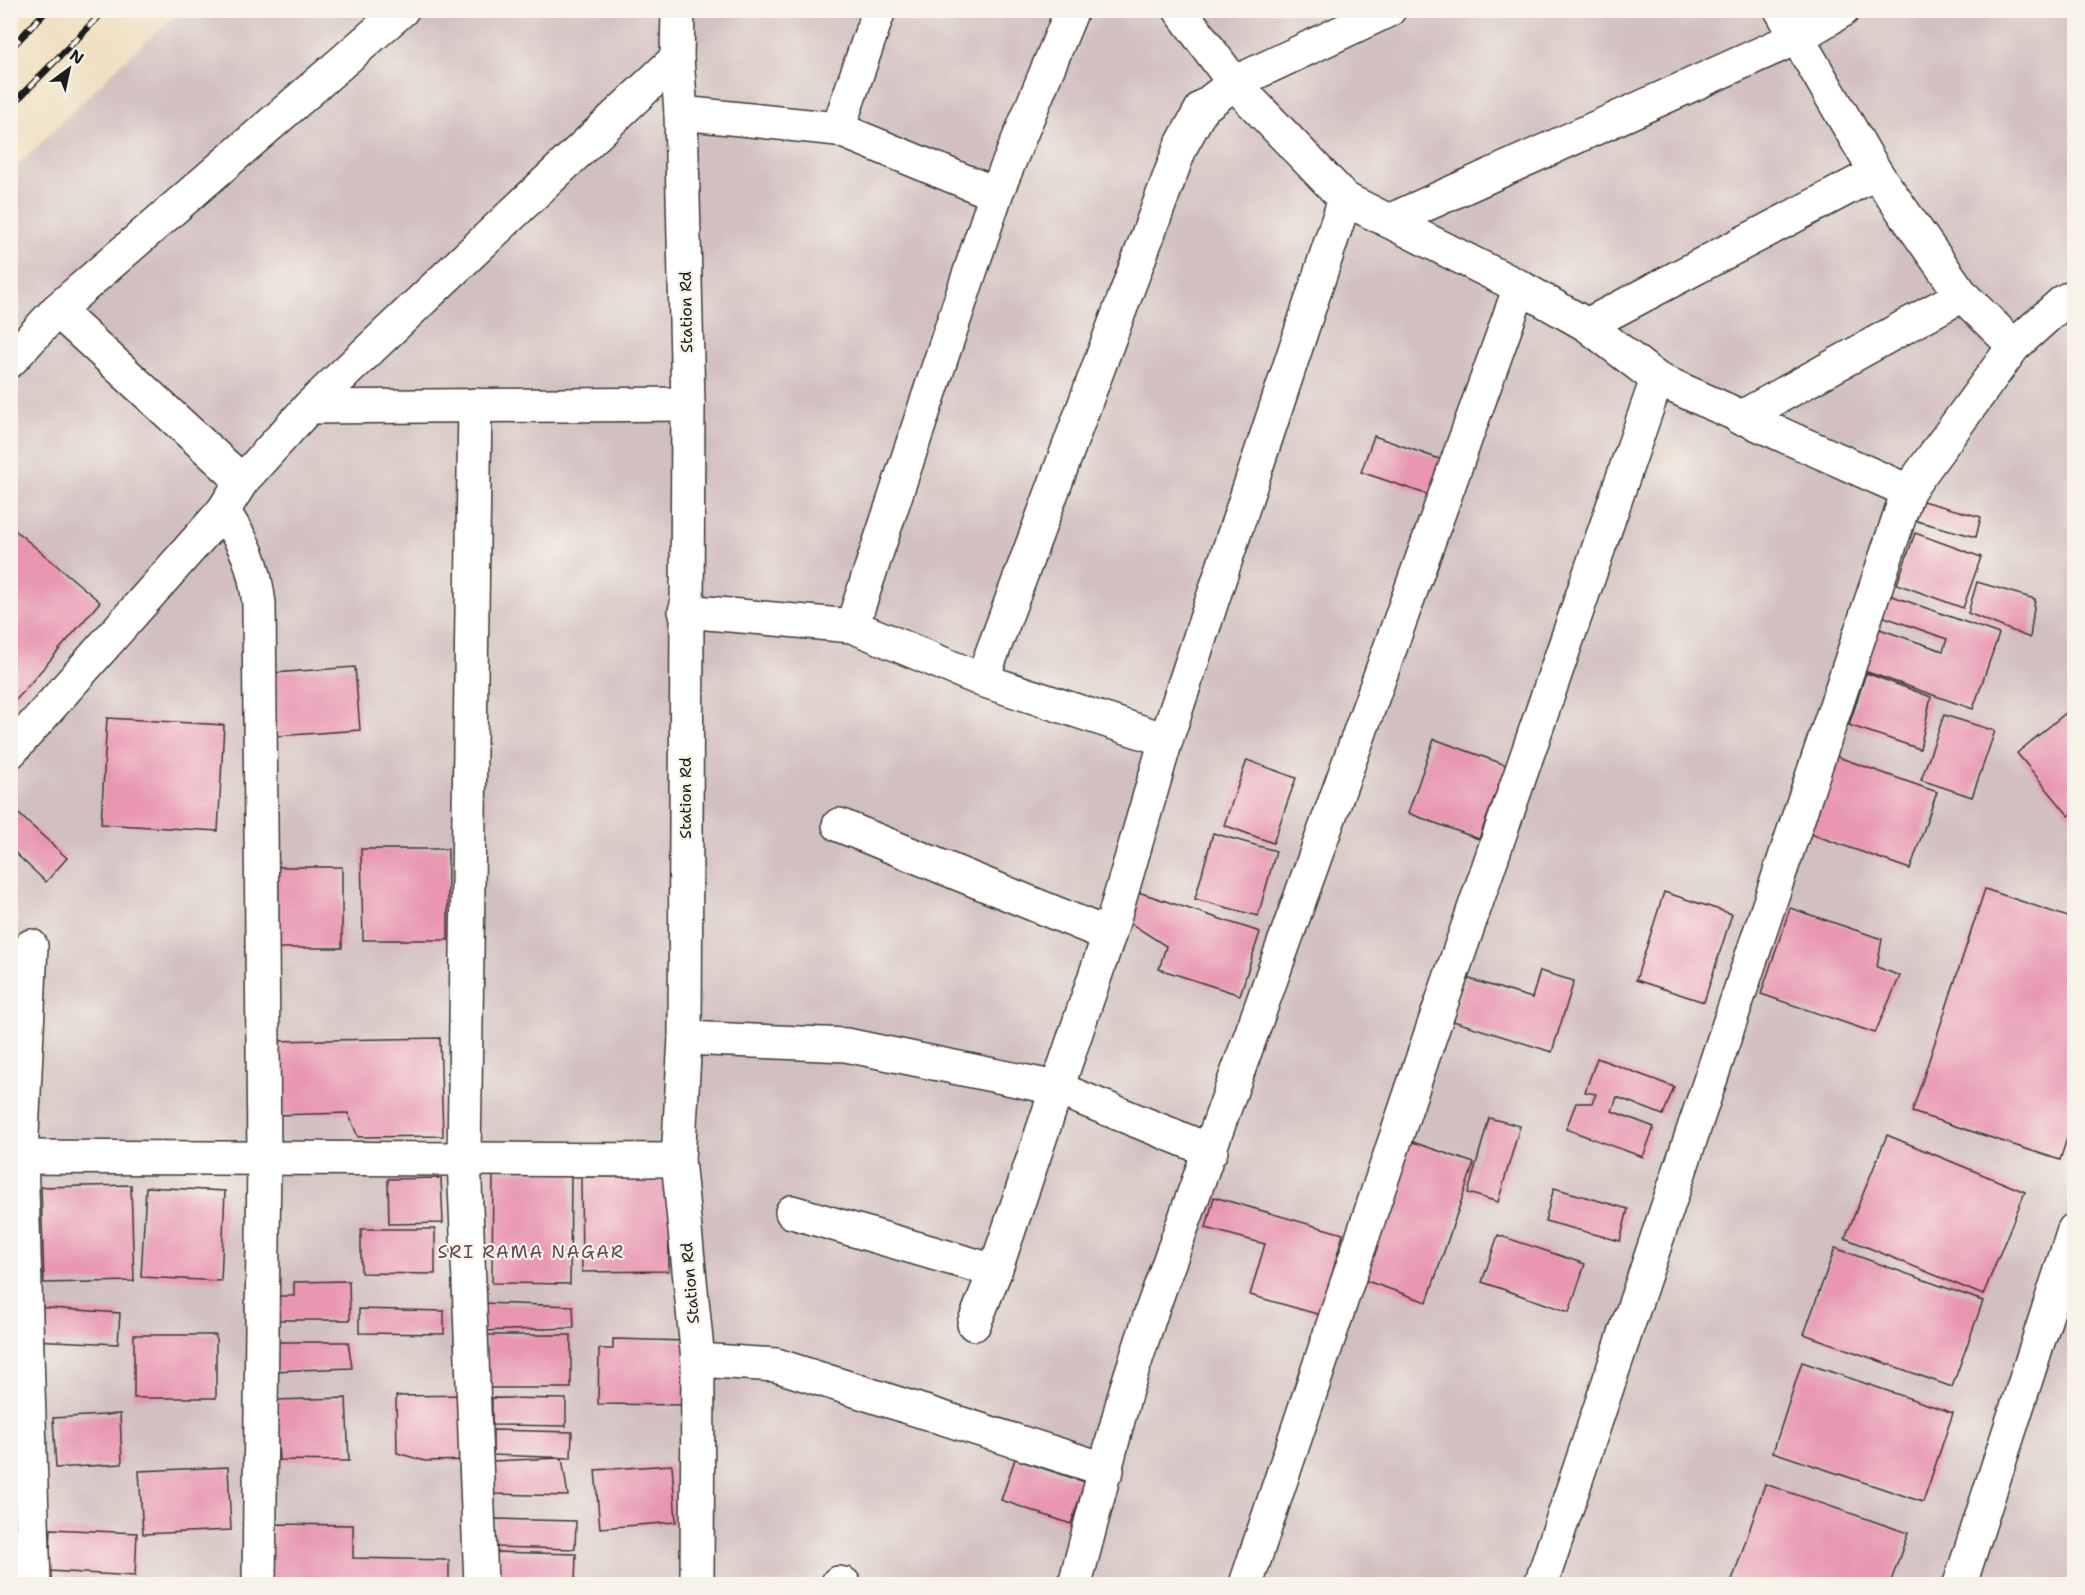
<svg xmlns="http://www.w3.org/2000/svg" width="2085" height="1595" font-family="'Shantell Sans',sans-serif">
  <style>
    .industrial { fill: #d2bfc0 }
    .building { fill: #e896b2 }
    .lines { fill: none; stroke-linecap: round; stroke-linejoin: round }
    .minor-casing { stroke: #3c3934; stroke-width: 36 }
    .minor { stroke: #fff; stroke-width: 33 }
    .rail-casing { stroke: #1c1c1c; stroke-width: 7 }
    .rail { stroke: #f7f3e8; stroke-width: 4.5; stroke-dasharray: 14; stroke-linecap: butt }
    .labels { text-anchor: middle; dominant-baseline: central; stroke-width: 4.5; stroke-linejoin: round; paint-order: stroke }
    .street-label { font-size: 16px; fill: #1c1c1c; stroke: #f7f3e8 }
    .neighbourhood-label { font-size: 18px; letter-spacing: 1.5px; fill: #634750; stroke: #f7f3e8 }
  </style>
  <rect width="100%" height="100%" fill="#f7f3e8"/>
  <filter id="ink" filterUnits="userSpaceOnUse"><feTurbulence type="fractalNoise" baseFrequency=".0167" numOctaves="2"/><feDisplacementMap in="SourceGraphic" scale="12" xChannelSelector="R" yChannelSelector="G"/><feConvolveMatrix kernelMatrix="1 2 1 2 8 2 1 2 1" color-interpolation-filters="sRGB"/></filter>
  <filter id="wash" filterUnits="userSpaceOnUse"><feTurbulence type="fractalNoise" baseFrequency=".008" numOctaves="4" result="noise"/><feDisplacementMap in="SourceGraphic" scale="24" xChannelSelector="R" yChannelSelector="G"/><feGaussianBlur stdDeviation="1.35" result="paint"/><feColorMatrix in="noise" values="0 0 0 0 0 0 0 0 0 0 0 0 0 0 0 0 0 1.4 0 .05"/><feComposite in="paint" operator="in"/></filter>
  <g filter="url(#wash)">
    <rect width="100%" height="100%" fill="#f0dfbf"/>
    <path class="industrial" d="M 180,11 L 2074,11 L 2074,1584 L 11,1584 L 11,172 L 127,58 Z"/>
    <g id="blocks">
      <g class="building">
        <path d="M 1374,436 L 1445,461 L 1432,496 L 1361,472 Z"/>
        <path d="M 1915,499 L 1981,517 L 1976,537 L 1909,519 Z"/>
        <path d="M 10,526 L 100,602 L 10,707 Z"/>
        <path d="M 1915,533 L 1981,557 L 1963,608 L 1897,584 Z"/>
        <path d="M 1977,582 L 2035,599 L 2030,638 L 1968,613 Z"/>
        <path d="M 1884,593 L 1999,634 L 1973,709 L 1853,667 L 1868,625 L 1943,651 L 1947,639 L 1879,615 Z"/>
        <path d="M 355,667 L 360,730 L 277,736 L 273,673 Z"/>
        <path d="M 1866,673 L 1931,697 L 1920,749 L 1849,725 Z"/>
        <path d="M 2067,712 L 2074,721 L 2074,812 L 2069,816 L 2017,753 Z"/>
        <path d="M 1944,715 L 1995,731 L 1972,797 L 1921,780 Z"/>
        <path d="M 107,718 L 224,725 L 218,831 L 101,824 Z"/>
        <path d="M 1434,739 L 1506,765 L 1479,839 L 1408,813 Z"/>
        <path d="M 1835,756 L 1937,792 L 1910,869 L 1808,833 Z"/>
        <path d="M 1247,760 L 1296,778 L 1273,843 L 1224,825 Z"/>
        <path d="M 10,806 L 67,858 L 46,882 L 10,848 Z"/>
        <path d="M 1213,833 L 1276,851 L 1258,916 L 1195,899 Z"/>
        <path d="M 361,849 L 448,849 L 448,940 L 363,940 Z"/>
        <path d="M 273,867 L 342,867 L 342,948 L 274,948 Z"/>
        <path d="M 1985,889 L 2074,919 L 2074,1127 L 2071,1126 L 2060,1160 L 1912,1112 Z"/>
        <path d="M 1135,891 L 1260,932 L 1240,995 L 1159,969 L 1166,946 L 1125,920 Z"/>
        <path d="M 1664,892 L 1732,914 L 1704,1002 L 1636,980 Z"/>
        <path d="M 1790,908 L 1882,939 L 1877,967 L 1900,976 L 1875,1033 L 1761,994 Z"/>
        <path d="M 1540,971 L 1574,981 L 1552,1052 L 1453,1021 L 1466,978 L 1532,998 Z"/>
        <path d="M 440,1038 L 443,1136 L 358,1137 L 348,1113 L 276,1115 L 274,1041 Z"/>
        <path d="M 1597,1058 L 1674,1087 L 1663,1115 L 1617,1097 L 1612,1111 L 1654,1127 L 1643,1157 L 1566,1129 L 1576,1103 L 1592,1103 L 1596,1094 L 1585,1092 Z"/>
        <path d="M 1489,1118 L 1520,1126 L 1498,1202 L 1468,1193 Z"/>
        <path d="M 1887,1135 L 2025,1192 L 1983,1295 L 1845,1238 Z"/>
        <path d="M 1404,1139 L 1474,1163 L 1427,1302 L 1358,1278 Z"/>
        <path d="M 493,1171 L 571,1172 L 570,1284 L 492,1283 Z"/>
        <path d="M 668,1176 L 669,1271 L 582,1272 L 581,1177 Z"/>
        <path d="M 441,1178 L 443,1223 L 389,1224 L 388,1179 Z"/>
        <path d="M 131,1185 L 134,1281 L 44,1283 L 41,1187 Z"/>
        <path d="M 146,1187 L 225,1191 L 221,1281 L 141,1277 Z"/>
        <path d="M 1554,1188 L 1628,1209 L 1620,1241 L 1545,1221 Z"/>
        <path d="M 1214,1197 L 1343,1234 L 1321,1315 L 1250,1295 L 1265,1244 L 1206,1228 Z"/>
        <path d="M 361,1229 L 435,1229 L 435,1274 L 361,1273 Z"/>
        <path d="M 1498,1235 L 1585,1264 L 1569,1312 L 1482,1282 Z"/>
        <path d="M 1835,1248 L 1983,1301 L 1952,1387 L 1804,1334 Z"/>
        <path d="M 349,1281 L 350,1320 L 268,1320 L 268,1296 L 294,1296 L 294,1282 Z"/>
        <path d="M 483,1303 L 573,1306 L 574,1328 L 481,1331 Z"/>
        <path d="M 35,1307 L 120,1313 L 118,1344 L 32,1340 Z"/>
        <path d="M 359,1309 L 444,1311 L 444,1334 L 359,1333 Z"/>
        <rect x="134" y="1335" width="82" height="63"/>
        <path d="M 486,1335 L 571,1335 L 571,1388 L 487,1388 Z"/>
        <path d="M 613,1339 L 688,1341 L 687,1405 L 598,1404 L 599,1349 L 613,1349 Z"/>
        <path d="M 275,1342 L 348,1342 L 352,1368 L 272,1371 Z"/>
        <path d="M 1802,1362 L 1953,1413 L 1923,1502 L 1773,1452 Z"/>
        <path d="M 474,1395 L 475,1460 L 425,1461 L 397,1453 L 396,1396 Z"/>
        <path d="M 346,1398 L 349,1461 L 279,1460 L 275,1400 Z"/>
        <path d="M 492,1398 L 566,1399 L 566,1426 L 492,1425 Z"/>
        <path d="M 120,1414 L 122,1464 L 56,1468 L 53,1418 Z"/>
        <path d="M 493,1430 L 572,1432 L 571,1458 L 493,1455 Z"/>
        <path d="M 562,1458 L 568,1496 L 494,1494 L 492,1461 Z"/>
        <path d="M 1015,1459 L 1085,1482 L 1071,1524 L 1001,1500 Z"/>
        <path d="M 672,1465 L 676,1522 L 600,1528 L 595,1470 Z"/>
        <path d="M 228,1467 L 231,1530 L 143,1534 L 139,1471 Z"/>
        <path d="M 1765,1484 L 1908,1533 L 1890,1584 L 1731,1584 Z"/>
        <path d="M 495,1519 L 576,1521 L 575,1549 L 495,1547 Z"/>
        <path d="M 271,1524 L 353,1525 L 353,1558 L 449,1560 L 449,1584 L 270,1584 Z"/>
        <path d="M 51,1529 L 137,1533 L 135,1576 L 49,1571 Z"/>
        <path d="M 495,1552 L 576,1554 L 575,1584 L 495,1584 Z"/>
      </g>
    </g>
  </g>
  <g filter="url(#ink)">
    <use href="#blocks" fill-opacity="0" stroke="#3c3934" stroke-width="1.5"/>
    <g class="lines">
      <defs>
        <g id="minor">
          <path d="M 678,10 L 677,58 L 681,113 L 688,404 L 685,1038 L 678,1160 L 698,1360 L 697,1584"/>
          <path d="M 1180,10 L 1234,83 L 1345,199 L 1520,287 L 1587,325 L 1657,379 L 1908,491"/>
          <path d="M 1781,10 L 1876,173 L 1962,295 L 2014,346"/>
          <path d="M 681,113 L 838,129 L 996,194"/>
          <path d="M 838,129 L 879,10"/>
          <path d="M 1389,221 L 1798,37 L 1843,10"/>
          <path d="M 57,310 L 242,481"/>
          <path d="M 1587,325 L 1876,173"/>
          <path d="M 10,361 L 57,310 L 402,10"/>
          <path d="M 475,405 L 464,1158 L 481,1584"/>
          <path d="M 309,407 L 688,404"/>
          <path d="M 1740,418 L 1962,295"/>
          <path d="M 223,511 C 246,546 254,562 259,604 L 264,1158 L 259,1584"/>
          <path d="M 685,611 L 852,626 L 982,680 L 1166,740"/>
          <path d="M 852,626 L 996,194 L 1072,10"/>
          <path d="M 982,680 L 1181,146 L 1202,108 L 1234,83 L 1389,10"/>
          <path d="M 10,752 L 223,511 L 242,481 L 309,407 L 677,58"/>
          <path d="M 839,825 L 1109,935"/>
          <path d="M 31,946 L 21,1156 L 34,1584"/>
          <path d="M 685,1038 L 846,1045 L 1056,1088 L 1211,1151"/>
          <path d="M 10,1157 L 678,1160"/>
          <path d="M 792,1212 L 995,1271"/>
          <path d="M 974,1324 L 995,1271 L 1109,935 L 1166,740 L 1345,199"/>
          <path d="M 698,1360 L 776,1365 L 1107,1470"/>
          <path d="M 838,1583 L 844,1584"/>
          <path d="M 1075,1584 L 1126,1390 L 1152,1310 L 1520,287"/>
          <path d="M 1246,1584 L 1426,1048 L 1657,379"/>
          <path d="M 1541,1584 L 1908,491 L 2014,346 L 2064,301 L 2074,296"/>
          <path d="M 1960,1584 L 2074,1230"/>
        </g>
      </defs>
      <use href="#minor" class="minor-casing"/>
      <use href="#minor" class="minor"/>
      <defs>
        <g id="rail">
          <path d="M 10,15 L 15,10"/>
          <path d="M 10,49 L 47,10"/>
          <path d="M 10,107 L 105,10"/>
        </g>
      </defs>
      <use href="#rail" class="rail-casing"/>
      <use href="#rail" class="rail"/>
    </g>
  </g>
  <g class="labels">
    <g class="street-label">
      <text transform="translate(686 312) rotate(-91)">Station Rd</text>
      <text transform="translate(685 798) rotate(-90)">Station Rd</text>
      <text transform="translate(690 1283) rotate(-95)">Station Rd</text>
    </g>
    <g class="neighbourhood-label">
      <text x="531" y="1252">SRI RAMA NAGAR</text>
    </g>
  </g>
  <rect width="2085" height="1595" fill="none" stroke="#f7f3e8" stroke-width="36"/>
  <g transform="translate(69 69) rotate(33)" stroke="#f7f3e8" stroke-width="4.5" paint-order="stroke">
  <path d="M0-4.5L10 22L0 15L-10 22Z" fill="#1c1c1c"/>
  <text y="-9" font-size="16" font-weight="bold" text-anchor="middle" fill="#1c1c1c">N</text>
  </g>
</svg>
